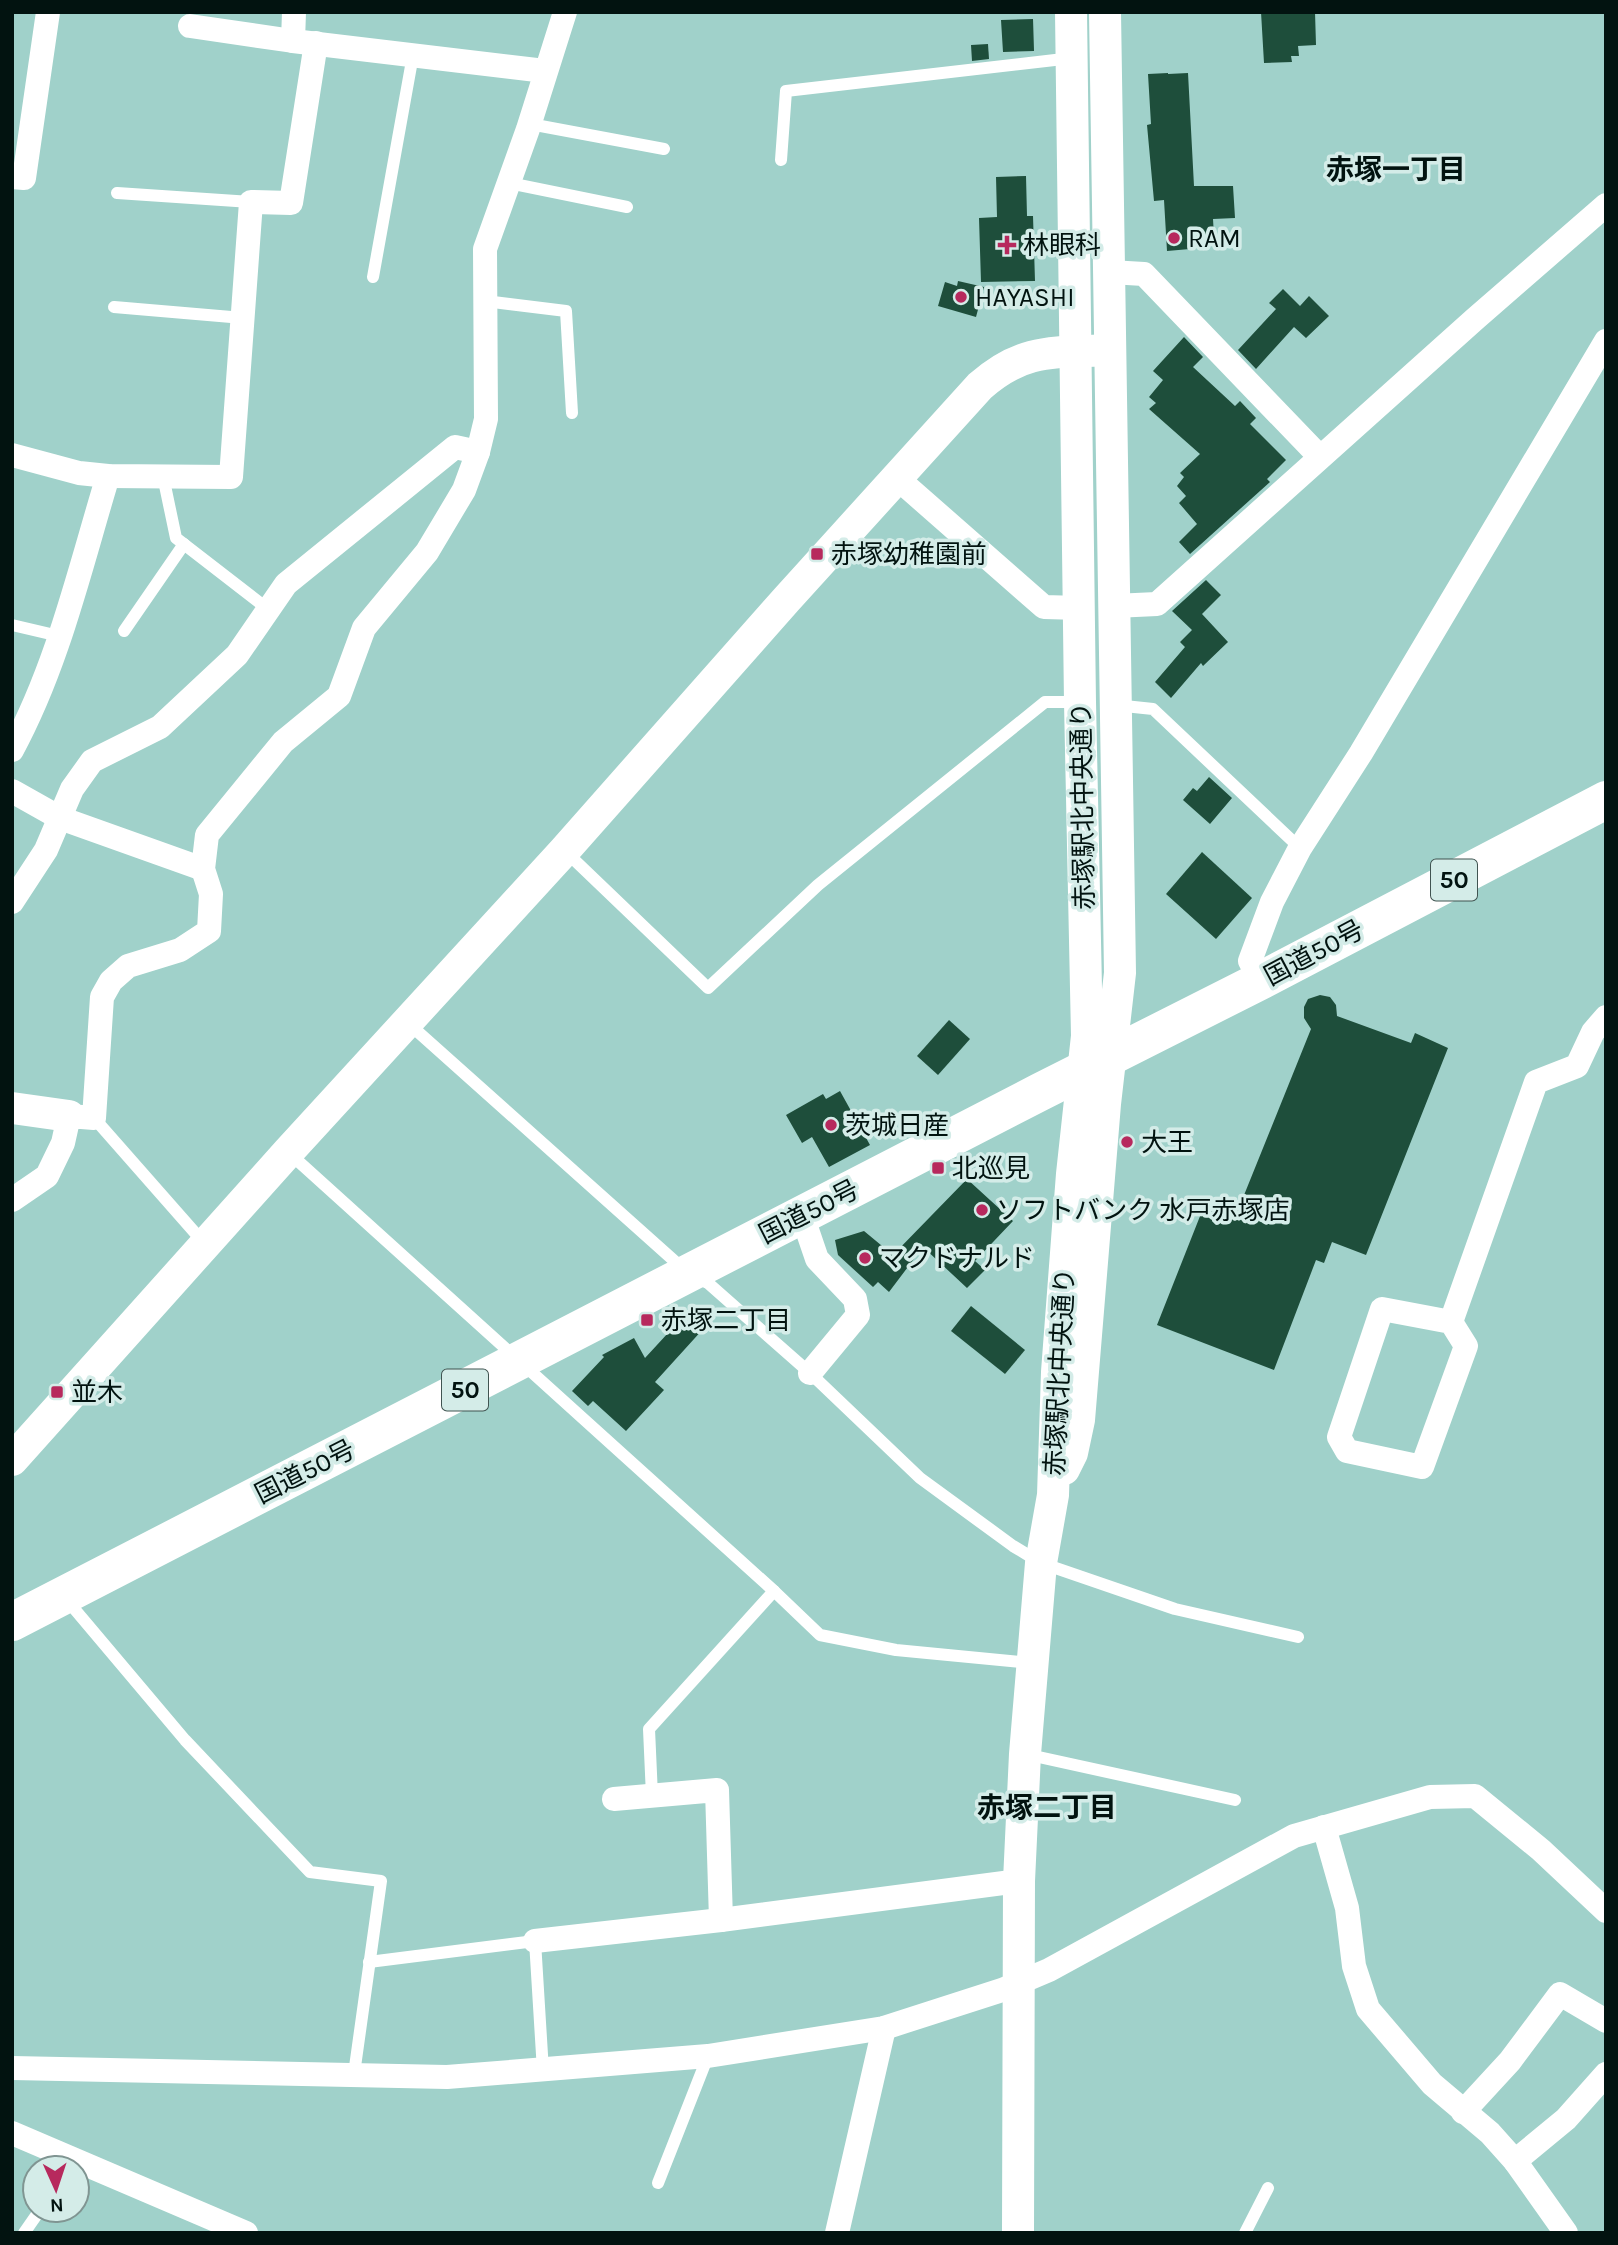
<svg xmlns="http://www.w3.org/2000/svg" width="1618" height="2245" font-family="Karla,'Noto Sans JP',sans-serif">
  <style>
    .building { fill: #1e4e3b }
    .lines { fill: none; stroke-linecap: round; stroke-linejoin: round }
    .service { stroke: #fff; stroke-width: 12 }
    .minor { stroke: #fff; stroke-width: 24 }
    .tertiary { stroke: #fff; stroke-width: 32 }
    .trunk { stroke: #fff; stroke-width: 38 }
    .poi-dot { fill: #b7295d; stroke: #d4ece8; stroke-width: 2.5 }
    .labels { text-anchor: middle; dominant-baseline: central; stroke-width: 7; stroke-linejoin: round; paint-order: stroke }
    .shield { fill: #d4ece8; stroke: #415451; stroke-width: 2 }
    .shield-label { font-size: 24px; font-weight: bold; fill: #021310 }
    .poi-label { font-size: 26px; fill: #021310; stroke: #d4ece8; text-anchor: start }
    .street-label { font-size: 26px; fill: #021310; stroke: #d4ece8 }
    .neighbourhood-label { font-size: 28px; font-weight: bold; fill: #021310; stroke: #d4ece8 }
  </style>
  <rect width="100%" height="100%" fill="#a0d1ca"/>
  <g class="building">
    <path d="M 1261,12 L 1315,12 L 1316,45 L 1298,46 L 1299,56 L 1291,56 L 1292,62 L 1264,63 Z"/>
    <path d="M 1033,19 L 1034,51 L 1003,52 L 1001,20 Z"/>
    <path d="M 988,44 L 989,59 L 972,61 L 971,45 Z"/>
    <path d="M 1168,73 L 1168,74 L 1188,73 L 1194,186 L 1233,186 L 1235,218 L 1213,219 L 1214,236 L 1189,237 L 1190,249 L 1167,251 L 1164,200 L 1154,201 L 1147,125 L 1151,124 L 1148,74 Z"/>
    <path d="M 1026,176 L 1027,216 L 1033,216 L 1035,281 L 981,282 L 979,218 L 997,217 L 996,177 Z"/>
    <path d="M 958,281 L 984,287 L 976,317 L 938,306 L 945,282 L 957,286 Z"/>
    <path d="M 1283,289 L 1300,306 L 1309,296 L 1329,316 L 1306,338 L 1294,327 L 1256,369 L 1238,350 L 1276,309 L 1269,303 Z"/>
    <path d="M 1184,337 L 1203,357 L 1193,367 L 1235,406 L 1240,401 L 1256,418 L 1250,424 L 1286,460 L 1267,479 L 1270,482 L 1190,554 L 1179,542 L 1197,524 L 1179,503 L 1186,496 L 1177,486 L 1184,477 L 1180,473 L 1200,454 L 1149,409 L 1156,403 L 1149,397 L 1163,380 L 1153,371 Z"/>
    <path d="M 1206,580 L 1221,595 L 1202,614 L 1228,642 L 1203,666 L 1201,663 L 1171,698 L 1155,682 L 1185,647 L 1180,642 L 1192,630 L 1172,611 Z"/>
    <path d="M 1209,777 L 1232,798 L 1210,824 L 1183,800 L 1193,788 L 1197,791 Z"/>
    <path d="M 1202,852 L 1252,898 L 1216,939 L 1166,894 Z"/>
    <path d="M 1320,995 L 1330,997 L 1336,1005 L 1337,1016 L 1411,1043 L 1415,1033 L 1448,1048 L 1366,1255 L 1332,1242 L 1324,1263 L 1316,1260 L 1274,1370 L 1157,1325 L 1206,1201 L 1231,1210 L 1233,1207 L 1238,1210 L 1311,1029 L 1304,1018 L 1304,1007 L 1308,999 Z"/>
    <path d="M 949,1020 L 970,1039 L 938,1075 L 917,1056 Z"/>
    <path d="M 840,1091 L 870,1145 L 829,1167 L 812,1137 L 802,1143 L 786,1115 L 823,1094 L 826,1099 Z"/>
    <path d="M 967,1179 L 1013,1221 L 975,1261 L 985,1270 L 967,1288 L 923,1247 L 889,1292 L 878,1282 L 873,1287 L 838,1255 L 835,1240 L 864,1231 L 893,1255 Z"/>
    <path d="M 971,1306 L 1025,1350 L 1005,1374 L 951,1331 Z"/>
    <path d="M 692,1316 L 704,1328 L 655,1382 L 664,1390 L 626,1431 L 593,1401 L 588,1406 L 572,1391 L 604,1357 L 602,1355 L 634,1338 L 645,1358 L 680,1320 L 685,1324 Z"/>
  </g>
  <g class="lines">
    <g class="service">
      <path d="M 530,124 L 664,149"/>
      <path d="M 781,160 L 786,91 L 1072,58"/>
      <path d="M 509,183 L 627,207"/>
      <path d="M 117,193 L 251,202"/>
      <path d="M 373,277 L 413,55"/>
      <path d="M 485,301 L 566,311 L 572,413"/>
      <path d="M 114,307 L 243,318"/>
      <path d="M 163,476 L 176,538 L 269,610"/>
      <path d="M 12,625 L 59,636"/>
      <path d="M 124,631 L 184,544"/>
      <path d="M 1115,705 L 1153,709 L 1300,848"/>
      <path d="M 565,851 L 708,988 L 818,885 L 1045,702 L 1079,702"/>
      <path d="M 408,1023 L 689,1274 L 708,1283 L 810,1373 L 920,1478 L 1013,1546 L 1041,1563 L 1175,1609 L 1298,1637"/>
      <path d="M 94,1118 L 204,1243"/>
      <path d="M 288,1152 L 774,1591 L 820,1635 L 896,1650 L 1032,1663"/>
      <path d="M 66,1599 L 185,1740 L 310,1872 L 381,1881 L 354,2074"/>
      <path d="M 1025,1754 L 1235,1800"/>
      <path d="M 652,1796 L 649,1729 L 774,1591"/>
      <path d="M 369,1962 L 535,1941 L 543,2071"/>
      <path d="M 658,2183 L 708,2056"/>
      <path d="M 24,2233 L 40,2210"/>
      <path d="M 1245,2233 L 1268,2188"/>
    </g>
    <g class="minor">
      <path d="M 190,26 L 293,41 L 545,71"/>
      <path d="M 293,41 L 294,12"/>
      <path d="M 12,177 L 24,178 L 48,12"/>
      <path d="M 1110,272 L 1144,274 L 1320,457"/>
      <path d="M 12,455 L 79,473 L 108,476 L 231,477 L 251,202 L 291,203 L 316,43"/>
      <path d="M 897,478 L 1044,607 L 1080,608"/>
      <path d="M 1114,606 L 1157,604 L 1475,319 L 1606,205"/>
      <path d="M 12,750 C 58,665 80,568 108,476"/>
      <path d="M 12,791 L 60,818 L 203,869"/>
      <path d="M 12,902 L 46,850 L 72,789 L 92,761 L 160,727 L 237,655 L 286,584 L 455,447 L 478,452"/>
      <path d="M 1260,981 L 1250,961 L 1272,902 L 1300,848 L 1361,753 L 1606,341"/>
      <path d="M 12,1200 L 47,1176 L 63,1143 L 69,1116 L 94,1118 L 102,997 L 111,981 L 128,966 L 180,950 L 209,931 L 211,894 L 203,869 L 207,835 L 283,742 L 339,696 L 364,628 L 427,552 L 464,490 L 478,452 L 486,419 L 485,249 L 528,129 L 565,12"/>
      <path d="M 802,1215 L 817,1259 L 855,1299 L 858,1315 L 810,1373"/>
      <path d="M 1382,1309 L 1451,1322 L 1466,1346 L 1422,1467 L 1347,1451 L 1339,1437 Z"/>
      <path d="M 1451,1322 L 1536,1082 L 1577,1066 L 1593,1032 L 1606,1017"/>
      <path d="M 614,1799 L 717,1790 L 721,1920"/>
      <path d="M 1324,1827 L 1347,1908 L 1354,1966 L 1368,2009 L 1432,2084 L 1490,2133 L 1515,2161 L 1566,2233"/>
      <path d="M 535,1941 L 721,1920 L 1019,1881"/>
      <path d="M 12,2068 L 447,2077 L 708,2056 L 884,2028 L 1002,1990 L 1049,1970 L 1294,1836 L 1430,1797 L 1475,1796 L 1541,1850 L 1606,1911"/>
      <path d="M 1463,2112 L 1510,2061 L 1560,1994 L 1606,2021"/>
      <path d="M 12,2133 L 246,2233"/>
      <path d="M 1515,2161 L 1566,2119 L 1606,2074"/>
      <path d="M 837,2233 L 884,2028"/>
    </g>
    <g class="tertiary">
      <path d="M 12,1108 L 69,1116"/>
      <path d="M 12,1460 L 288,1152 L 564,851 L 786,600 L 980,386 C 1024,347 1056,353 1110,350"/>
      <path d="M 1064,1469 L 1072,1453 L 1079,1420 L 1105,1104 L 1120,973 L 1105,12"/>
      <path d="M 1018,2233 L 1019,1881 L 1025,1754 L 1041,1563 L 1053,1495 L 1057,1372 L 1072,1174 L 1087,1036 L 1080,702 L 1071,12"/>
    </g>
    <path class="trunk" d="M 12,1622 L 1040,1092 L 1260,981 L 1606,800"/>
  </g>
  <g class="poi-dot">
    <circle cx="1174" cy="238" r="7"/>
    <path d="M1003.5 234.5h7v7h7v7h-7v7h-7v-7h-7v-7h7z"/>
    <circle cx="961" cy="297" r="7"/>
    <rect x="810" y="547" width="14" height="14" rx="3.5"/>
    <circle cx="831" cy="1125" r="7"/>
    <circle cx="1127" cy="1142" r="7"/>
    <rect x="931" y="1161" width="14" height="14" rx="3.5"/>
    <circle cx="982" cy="1210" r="7"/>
    <circle cx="865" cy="1258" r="7"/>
    <rect x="640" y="1313" width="14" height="14" rx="3.5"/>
    <rect x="50" y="1385" width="14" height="14" rx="3.5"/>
  </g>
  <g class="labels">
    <g class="shield">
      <rect x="1431" y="859.5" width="46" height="41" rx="5"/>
      <rect x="442" y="1369.5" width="46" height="41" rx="5"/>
    </g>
    <g class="shield-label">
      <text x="1454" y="880">50</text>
      <text x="465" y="1390">50</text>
    </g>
    <g class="poi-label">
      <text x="1188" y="238">RAM</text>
      <text x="1023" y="245">林眼科</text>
      <text x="975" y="297">HAYASHI</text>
      <text x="831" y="554">赤塚幼稚園前</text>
      <text x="845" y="1125">茨城日産</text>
      <text x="1141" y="1142">大王</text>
      <text x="952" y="1168">北巡見</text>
      <text x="996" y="1210">ソフトバンク 水戸赤塚店</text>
      <text x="879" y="1258">マクドナルド</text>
      <text x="661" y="1320">赤塚二丁目</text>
      <text x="71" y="1392">並木</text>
    </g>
    <g class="street-label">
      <text transform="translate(1083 806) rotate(-91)">赤塚駅北中央通り</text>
      <text transform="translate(1314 953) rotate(-28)">国道50号</text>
      <text transform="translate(809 1212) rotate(-27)">国道50号</text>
      <text transform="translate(1060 1372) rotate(-87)">赤塚駅北中央通り</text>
      <text transform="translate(305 1472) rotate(-27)">国道50号</text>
    </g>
    <g class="neighbourhood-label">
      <text x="1396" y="169">赤塚一丁目</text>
      <text x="1047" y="1807">赤塚二丁目</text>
    </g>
  </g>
  <rect width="1618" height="2245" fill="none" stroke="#021310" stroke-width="28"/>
  <g transform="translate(56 2189) rotate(177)"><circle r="33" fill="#d4ece8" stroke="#809592" stroke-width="2"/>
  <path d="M0-5L12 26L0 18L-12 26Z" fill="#b7295d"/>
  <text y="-10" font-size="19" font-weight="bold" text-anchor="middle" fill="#021310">N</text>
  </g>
</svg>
